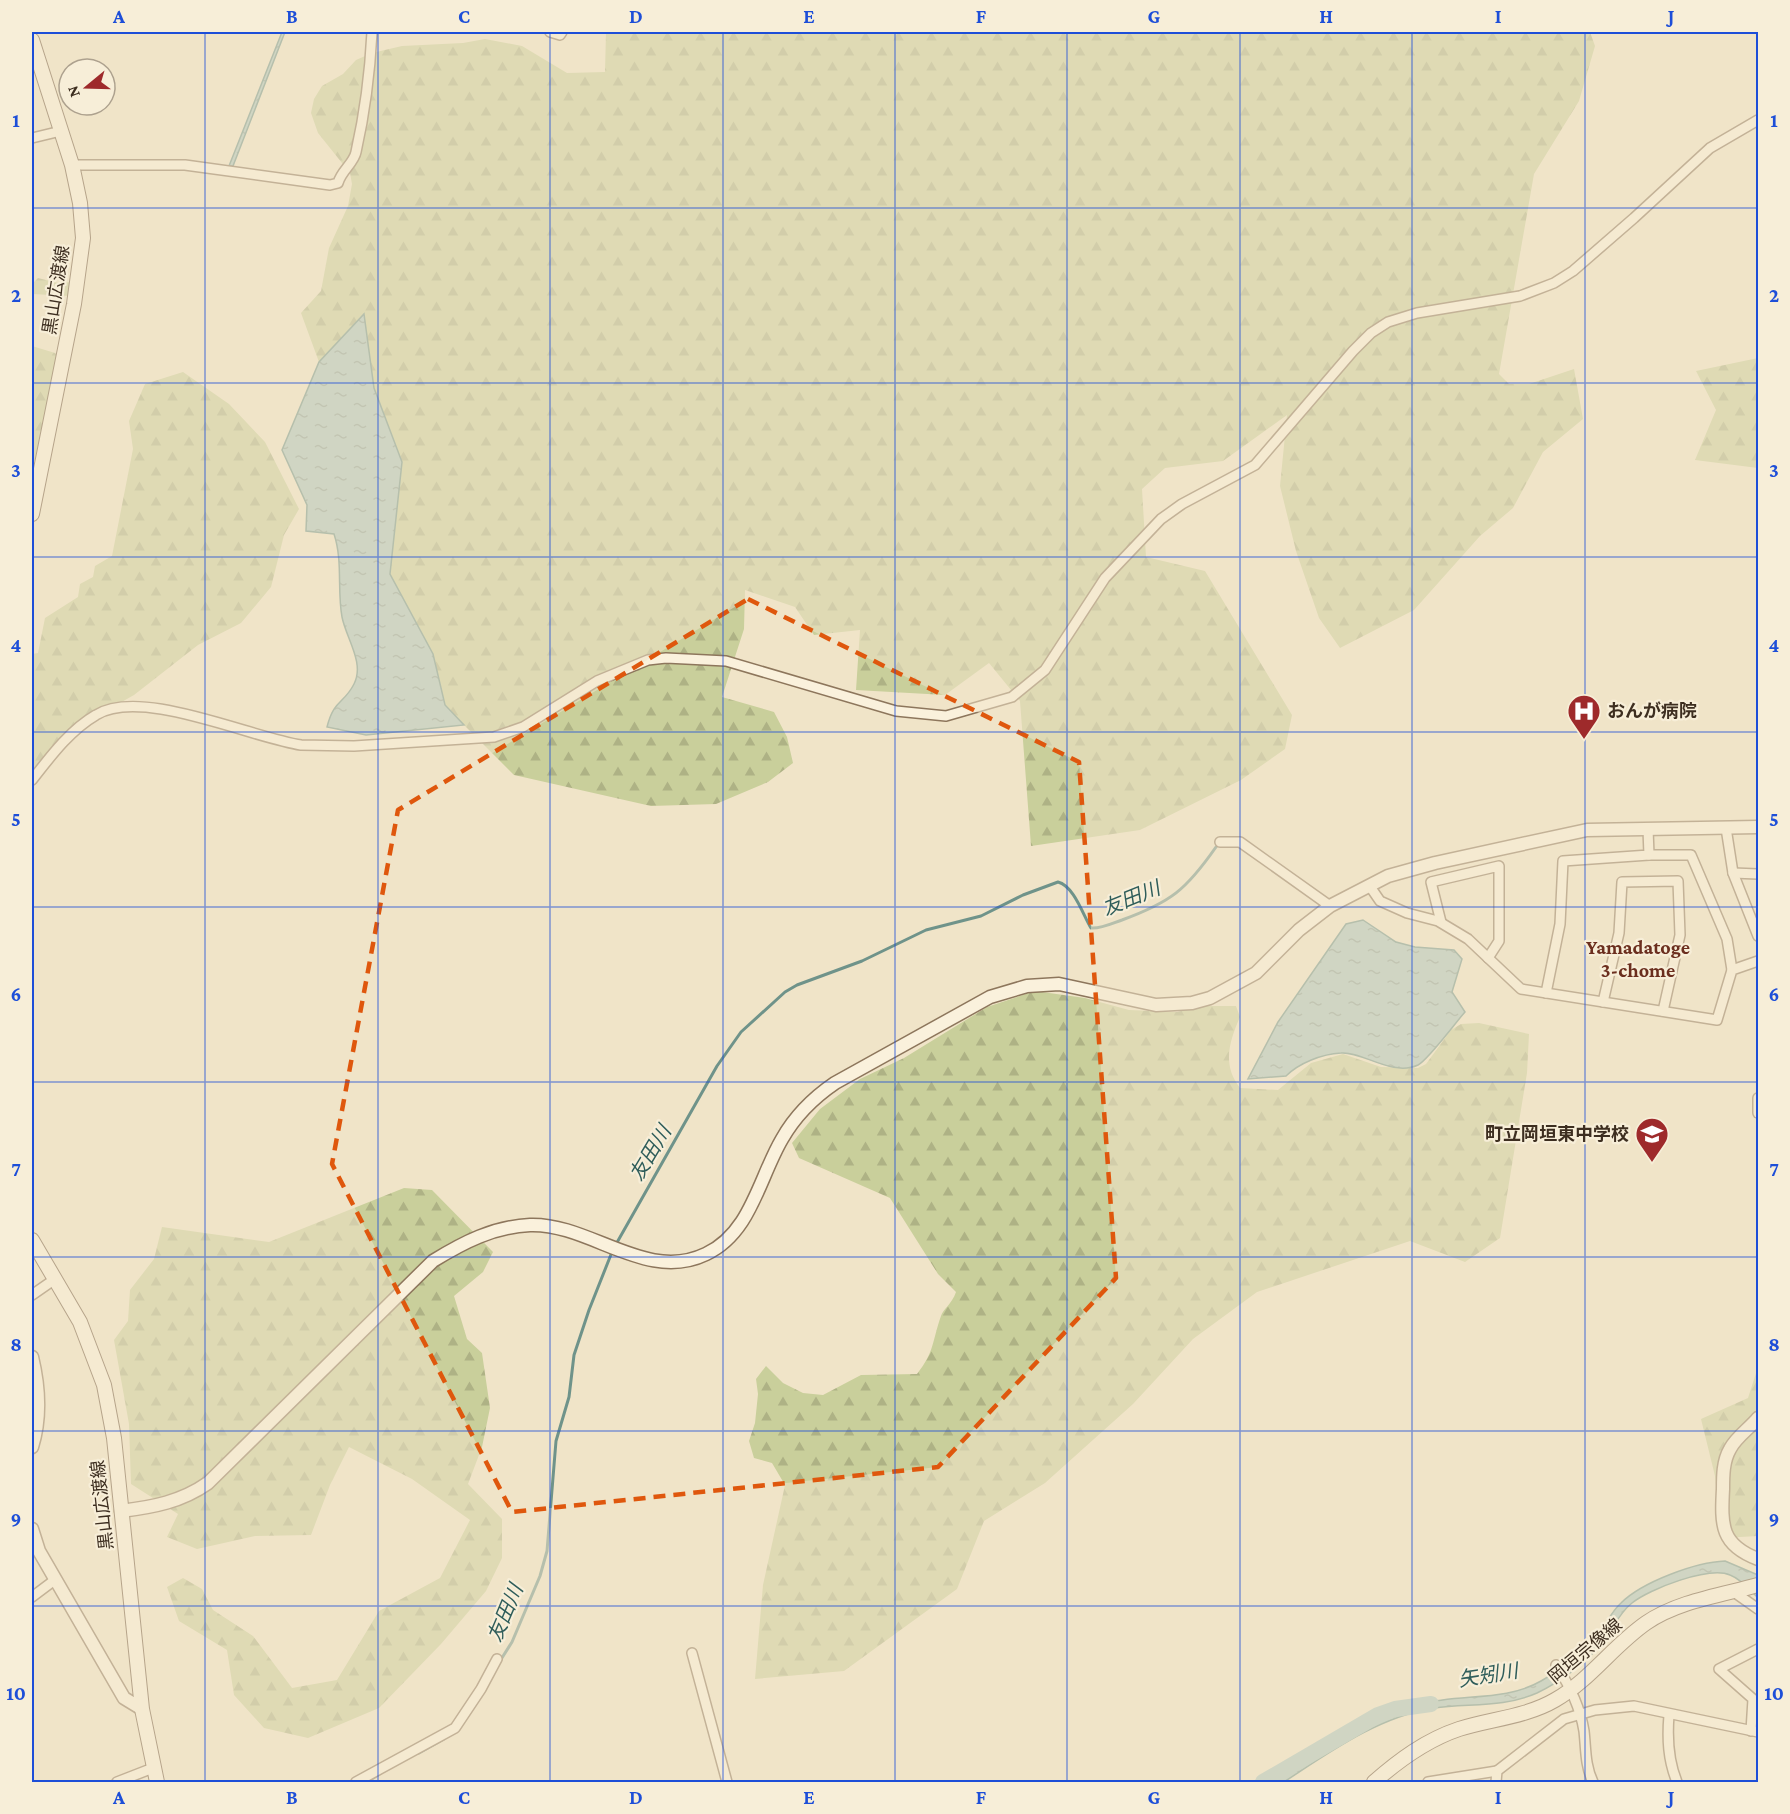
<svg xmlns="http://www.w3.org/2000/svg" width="1790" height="1814" font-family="'Crimson Pro','Noto Sans JP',serif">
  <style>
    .forest { fill: url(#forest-firs) }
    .water { fill: url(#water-ripples); stroke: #6f938a; stroke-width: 1.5 }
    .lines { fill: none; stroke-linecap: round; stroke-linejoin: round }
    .stream { stroke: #6f938a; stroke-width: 3 }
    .river { stroke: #a9c4bc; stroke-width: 16 }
    .minor-casing { stroke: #8d765c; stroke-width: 12 }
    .tertiary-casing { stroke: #8d765c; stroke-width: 15 }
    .secondary-casing { stroke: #6f573f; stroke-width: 16 }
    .minor { stroke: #faf1dc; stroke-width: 9 }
    .tertiary { stroke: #faf1dc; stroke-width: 12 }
    .secondary { stroke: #faf1dc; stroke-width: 14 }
    .marked { fill: none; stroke: #df570d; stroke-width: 4.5; stroke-dasharray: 12 8; stroke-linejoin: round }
    .grid { fill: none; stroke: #1d4ed8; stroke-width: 1.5; stroke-opacity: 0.55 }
    .labels { text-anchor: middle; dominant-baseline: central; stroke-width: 4.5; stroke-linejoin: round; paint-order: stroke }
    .street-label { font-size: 18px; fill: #3d2e20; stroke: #f7eed8 }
    .poi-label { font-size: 18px; font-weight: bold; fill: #3d2e20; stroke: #f7eed8; text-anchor: start }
    .water-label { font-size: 20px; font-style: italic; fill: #2f5d5a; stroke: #f7eed8 }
    .neighbourhood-label { font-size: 20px; font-weight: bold; fill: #6b2e1e; stroke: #f7eed8 }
    .neatline { fill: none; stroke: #1d4ed8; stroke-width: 2 }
    .grid-label { font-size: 20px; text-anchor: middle; font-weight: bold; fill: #1d4ed8 }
  </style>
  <defs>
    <pattern id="forest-firs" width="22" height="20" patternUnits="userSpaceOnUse" patternTransform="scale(1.5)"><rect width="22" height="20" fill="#c9cf9b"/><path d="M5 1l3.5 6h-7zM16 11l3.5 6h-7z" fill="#aeb285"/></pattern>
    <pattern id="water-ripples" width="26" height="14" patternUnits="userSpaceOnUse" patternTransform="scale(1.5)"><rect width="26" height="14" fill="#a9c4bc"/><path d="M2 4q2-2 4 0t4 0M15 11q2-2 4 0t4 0" fill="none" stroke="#8ba098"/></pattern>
  </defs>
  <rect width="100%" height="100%" fill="#f0e4c8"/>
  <g class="forest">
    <path d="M 606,32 L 1590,32 L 1595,46 L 1579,101 L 1534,174 L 1499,374 L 1509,384 L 1529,384 L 1574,369 L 1583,419 L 1543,452 L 1513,508 L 1480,536 L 1414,610 L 1340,648 L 1319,618 L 1296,551 L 1280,486 L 1287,415 L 1223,461 L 1165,468 L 1142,489 L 1146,557 L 1205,571 L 1292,715 L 1285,749 L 1241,780 L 1140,830 L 1031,846 L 1020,701 L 989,663 L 945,695 L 856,690 L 860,630 L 814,635 L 795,607 L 745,590 L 744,629 L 722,697 L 774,712 L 787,737 L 793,763 L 768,782 L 716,804 L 651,806 L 514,775 L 464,725 L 445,705 L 433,654 L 390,574 L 402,462 L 374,388 L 364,314 L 319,362 L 301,313 L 321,291 L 329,248 L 348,206 L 352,184 L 350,173 L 318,133 L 311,113 L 314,99 L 322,86 L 343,74 L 356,60 L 372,53 L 402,46 L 463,43 L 485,39 L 522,46 L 567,73 L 605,72 Z"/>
    <path d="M 38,278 L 58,283 L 72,282 L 70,296 L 32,294 L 32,284 Z"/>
    <path d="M 32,346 L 55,353 L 60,358 L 38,463 L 32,459 Z"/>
    <path d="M 1758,358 L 1758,468 L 1695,460 L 1716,410 L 1696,371 Z"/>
    <path d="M 183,372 L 229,404 L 265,442 L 299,509 L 284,535 L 271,587 L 241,623 L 198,645 L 134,695 L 95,717 L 32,774 L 32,654 L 38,653 L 45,618 L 78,597 L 80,584 L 93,577 L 95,566 L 112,556 L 133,449 L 129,421 L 145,384 Z"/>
    <path d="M 1035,991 L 1085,998 L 1129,1010 L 1177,1012 L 1202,1006 L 1236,1006 L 1240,1017 C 1229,1042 1222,1065 1240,1088 L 1278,1090 L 1311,1063 L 1343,1054 L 1381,1067 L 1418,1068 L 1426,1064 L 1451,1030 L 1461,1024 L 1479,1023 L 1529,1034 L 1527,1073 L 1500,1238 L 1465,1262 L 1410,1241 L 1257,1292 L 1193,1339 L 1133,1404 L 1045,1483 L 984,1521 L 957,1589 L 844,1671 L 755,1679 L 763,1585 L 785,1485 L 772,1463 L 754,1458 L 749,1441 L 755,1423 L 758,1394 L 756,1379 L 766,1366 L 783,1383 L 803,1393 L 823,1395 L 861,1375 L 917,1374 C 935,1351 932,1341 941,1316 C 943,1309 952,1304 956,1292 L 938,1274 L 890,1198 L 799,1158 L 792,1143 L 820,1109 L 860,1079 L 904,1058 L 987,1007 Z"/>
    <path d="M 404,1188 L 432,1190 L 493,1252 L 483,1272 L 454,1296 L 467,1339 L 482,1353 L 490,1408 L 482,1447 L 468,1484 L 502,1519 L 502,1558 L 486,1591 L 441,1644 L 379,1708 L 308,1738 L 264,1728 L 234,1695 L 227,1650 L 179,1621 L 167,1587 L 183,1578 L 202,1589 L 213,1610 L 253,1636 L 292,1688 L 337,1680 L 379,1611 L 440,1578 L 470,1520 L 412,1479 L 349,1447 L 330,1485 L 311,1535 L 255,1536 L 197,1549 L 167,1537 L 178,1514 L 131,1484 L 129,1424 L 114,1340 L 128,1321 L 130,1290 L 154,1259 L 162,1227 L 269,1242 Z"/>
    <path d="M 1758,1367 L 1758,1536 L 1722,1538 L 1715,1476 L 1701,1419 L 1748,1398 Z"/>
  </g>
  <g class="water">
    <path d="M 282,32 L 285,32 L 233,166 L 229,166 Z"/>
    <path d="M 364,314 L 374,388 L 402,462 L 390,574 L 433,654 L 445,705 L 464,725 L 366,735 L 327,727 C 334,699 344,704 354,684 C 365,663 346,638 342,617 C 337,590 343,561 334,534 L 306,531 L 307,505 L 282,450 L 319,362 Z"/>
    <path d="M 1363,920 L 1396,942 L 1415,947 L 1454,950 L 1462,959 L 1452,992 L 1465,1012 C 1456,1022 1428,1060 1418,1065 C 1392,1077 1362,1051 1341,1053 C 1322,1054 1299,1063 1286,1076 L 1248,1079 L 1278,1022 L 1346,924 Z"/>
    <path d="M 1725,1561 L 1758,1575 L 1758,1598 C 1750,1590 1741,1579 1730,1575 C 1709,1566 1649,1589 1632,1603 C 1619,1613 1612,1630 1602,1643 C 1586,1663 1560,1682 1537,1693 C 1503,1708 1469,1703 1434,1708 C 1378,1717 1330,1752 1284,1782 L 1269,1782 C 1318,1752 1364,1719 1421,1704 C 1460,1693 1505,1702 1541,1681 C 1562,1669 1585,1652 1600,1632 C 1607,1622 1612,1611 1621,1603 C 1642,1582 1696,1562 1725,1561 Z"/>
  </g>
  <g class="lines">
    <g class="stream">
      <path d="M 615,1246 L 717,1066 L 741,1032 L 785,992 L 797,985 L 862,961 L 926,930 L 981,916 L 1023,895 L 1058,882 C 1074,886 1083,915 1091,928 C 1101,929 1113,923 1122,920 C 1171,902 1186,890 1216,847"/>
      <path d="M 500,1661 L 512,1642 L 540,1576 L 547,1551 L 556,1441 L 569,1397 L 574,1355 L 589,1310 L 612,1252"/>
      <path d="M 419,1753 L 444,1739"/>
      <path d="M 367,1782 L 381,1773"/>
    </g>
    <path class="river" d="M 1263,1782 L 1378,1715 L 1395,1709 L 1431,1704"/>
    <defs>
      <g id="minor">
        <path d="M 550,32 L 560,35 L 562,32"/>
        <path d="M 32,138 L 61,131"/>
        <path d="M 72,165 L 185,165 L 330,185 L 338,183 C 341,171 354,163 356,152 C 365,112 370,72 372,32"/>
        <path d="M 32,780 C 50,757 70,730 96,715 C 141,687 249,737 301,745 L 354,746 L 494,737 L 523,727 L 597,681 L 648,660 L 666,658 L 726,661 L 896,711 L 946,716 L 1012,697 L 1045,670 L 1105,578 L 1161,519 L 1182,504 L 1255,465 L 1353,351 L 1371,333 L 1388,322 L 1417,313 L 1520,296 L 1554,283 L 1573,271 L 1634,218 L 1710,148 L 1758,120"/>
        <path d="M 1726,828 L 1733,873 L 1758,936"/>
        <path d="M 1220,842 L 1240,842 L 1330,906"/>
        <path d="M 1649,855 L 1691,855 L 1727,939 L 1732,970"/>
        <path d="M 1733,873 L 1758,874"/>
        <path d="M 1369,885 L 1380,901 L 1407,913 L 1438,921 L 1468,939 L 1521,989 L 1717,1020 L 1732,970 L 1758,961"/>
        <path d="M 1441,922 L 1431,882 L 1499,866 L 1499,941 L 1488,958"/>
        <path d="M 1546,993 L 1560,924 L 1563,861 L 1649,855 L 1648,829"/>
        <path d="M 1603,1002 L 1619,933 L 1622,882 L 1678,881 L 1680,935 L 1663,1011"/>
        <path d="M 1758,1098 L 1758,1113"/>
        <path d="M 32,1295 L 55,1279"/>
        <path d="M 1734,1592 L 1758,1609"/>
        <path d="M 32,1597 L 56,1579"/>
        <path d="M 692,1653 L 727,1782"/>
        <path d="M 1556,1665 C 1570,1686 1580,1706 1584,1731 C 1586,1748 1585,1766 1593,1782"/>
        <path d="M 1669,1715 C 1667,1739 1668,1760 1677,1782"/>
        <path d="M 1751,1731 L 1753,1699 L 1719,1669 L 1758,1649"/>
        <path d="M 117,1782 L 153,1768"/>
        <path d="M 356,1782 L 455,1728 L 481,1689 L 497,1659"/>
        <path d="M 1428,1782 L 1497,1771"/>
        <path d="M 1496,1782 L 1497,1771 L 1564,1719 L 1595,1710 L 1634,1706 L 1758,1732"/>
      </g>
      <g id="tertiary">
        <path d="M 32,1357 C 39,1386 41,1418 32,1447"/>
        <path d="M 1758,1418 C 1750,1428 1736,1437 1730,1449 C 1723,1461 1723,1476 1723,1489 C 1721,1526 1721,1545 1758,1559"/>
        <path d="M 121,1511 C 153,1507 181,1502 208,1483 L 433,1261 C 464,1242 493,1227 530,1225 C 590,1223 646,1283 706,1254 C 751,1233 759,1178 782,1139 C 795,1116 813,1098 835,1083 L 990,997 L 1027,986 L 1059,984 L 1156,1005 L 1192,1003 L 1210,998 L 1256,973 L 1299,930 L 1330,906 L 1388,876 L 1435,863 L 1587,830 L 1758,827"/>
        <path d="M 32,1529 L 39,1551 L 124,1698 L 142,1709"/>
      </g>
      <g id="secondary">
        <path d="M 32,40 L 72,165 L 80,203 L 83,238 L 74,304 L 32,514"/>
        <path d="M 32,1240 L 80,1322 L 104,1385 L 114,1438 L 142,1709 L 157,1782"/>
        <path d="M 1374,1782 C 1399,1760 1426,1740 1459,1729 C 1490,1719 1526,1717 1555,1700 C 1590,1680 1613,1646 1646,1623 C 1678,1601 1722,1595 1758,1585"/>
      </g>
    </defs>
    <use href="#minor" class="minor-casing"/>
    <use href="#tertiary" class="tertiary-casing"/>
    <use href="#secondary" class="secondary-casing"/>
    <use href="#minor" class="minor"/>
    <use href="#tertiary" class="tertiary"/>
    <use href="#secondary" class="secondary"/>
  </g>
  <path d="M0 0H1790V1814H0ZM 748,599 L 1079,762 L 1116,1278 L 938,1467 L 512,1512 L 332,1164 L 398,810 Z" fill="#f0e4c8" fill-opacity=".55" fill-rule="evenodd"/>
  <path class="marked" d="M 748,599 L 1079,762 L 1116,1278 L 938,1467 L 512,1512 L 332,1164 L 398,810 Z"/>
  <path class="grid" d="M 205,32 L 205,1782M 378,32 L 378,1782M 550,32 L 550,1782M 723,32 L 723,1782M 895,32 L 895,1782M 1067,32 L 1067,1782M 1240,32 L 1240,1782M 1412,32 L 1412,1782M 1585,32 L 1585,1782M 32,208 L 1758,208M 32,383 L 1758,383M 32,557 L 1758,557M 32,732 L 1758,732M 32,907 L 1758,907M 32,1082 L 1758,1082M 32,1257 L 1758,1257M 32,1431 L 1758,1431M 32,1606 L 1758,1606"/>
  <defs>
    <symbol id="hospital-pin" viewBox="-11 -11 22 30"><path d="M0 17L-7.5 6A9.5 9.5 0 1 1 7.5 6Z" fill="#9e2a2b" stroke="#f7eed8"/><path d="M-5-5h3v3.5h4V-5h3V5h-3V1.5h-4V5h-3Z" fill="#fff"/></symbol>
    <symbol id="school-pin" viewBox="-11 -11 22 30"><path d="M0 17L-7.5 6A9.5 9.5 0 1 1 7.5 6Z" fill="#9e2a2b" stroke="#f7eed8"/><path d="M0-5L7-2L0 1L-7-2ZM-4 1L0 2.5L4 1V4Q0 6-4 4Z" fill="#fff"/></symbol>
  </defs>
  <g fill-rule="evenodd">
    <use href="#hospital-pin" x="1565" y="692" width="38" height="52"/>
    <use href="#school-pin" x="1633" y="1115" width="38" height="52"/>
  </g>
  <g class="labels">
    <g class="street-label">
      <text transform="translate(56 290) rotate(-81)">黒山広渡線</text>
      <text transform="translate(102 1505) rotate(-96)">黒山広渡線</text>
      <text transform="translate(1585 1651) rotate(-40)">岡垣宗像線</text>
    </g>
    <g class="poi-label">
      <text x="1607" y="711">おんが病院</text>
      <text x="1629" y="1134" text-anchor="end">町立岡垣東中学校</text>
    </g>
    <g class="water-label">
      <text transform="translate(1131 898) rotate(-22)">友田川</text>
      <text transform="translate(650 1153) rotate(-59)">友田川</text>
      <text transform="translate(505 1613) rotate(-67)">友田川</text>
      <text transform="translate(1488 1675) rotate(-9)">矢矧川</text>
    </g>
    <g class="neighbourhood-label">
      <text x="1638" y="947">Yamadatoge<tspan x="1638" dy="23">3-chome</tspan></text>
    </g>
  </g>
  <rect width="1790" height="1814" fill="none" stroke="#f7eed8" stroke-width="66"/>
  <g transform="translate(87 87) rotate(251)"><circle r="28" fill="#f7eed8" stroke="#ada18e" stroke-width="1.5"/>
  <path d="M0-4.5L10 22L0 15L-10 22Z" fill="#9e2a2b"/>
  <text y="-9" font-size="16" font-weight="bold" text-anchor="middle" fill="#3d2e20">N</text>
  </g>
  <rect x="33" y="33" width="1724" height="1748" class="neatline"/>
  <g class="grid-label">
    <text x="119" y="23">A</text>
    <text x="292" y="23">B</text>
    <text x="464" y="23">C</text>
    <text x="636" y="23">D</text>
    <text x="809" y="23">E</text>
    <text x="981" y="23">F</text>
    <text x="1154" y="23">G</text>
    <text x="1326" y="23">H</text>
    <text x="1498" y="23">I</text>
    <text x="1671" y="23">J</text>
    <text x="16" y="127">1</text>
    <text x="1774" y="127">1</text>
    <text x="16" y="302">2</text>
    <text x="1774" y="302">2</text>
    <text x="16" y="477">3</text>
    <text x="1774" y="477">3</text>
    <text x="16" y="652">4</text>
    <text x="1774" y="652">4</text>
    <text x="16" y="826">5</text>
    <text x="1774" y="826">5</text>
    <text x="16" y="1001">6</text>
    <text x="1774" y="1001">6</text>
    <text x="16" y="1176">7</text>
    <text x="1774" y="1176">7</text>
    <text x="16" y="1351">8</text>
    <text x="1774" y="1351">8</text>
    <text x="16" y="1526">9</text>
    <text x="1774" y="1526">9</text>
    <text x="16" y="1700">10</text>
    <text x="1774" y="1700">10</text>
    <text x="119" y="1804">A</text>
    <text x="292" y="1804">B</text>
    <text x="464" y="1804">C</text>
    <text x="636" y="1804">D</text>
    <text x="809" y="1804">E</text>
    <text x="981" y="1804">F</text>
    <text x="1154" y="1804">G</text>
    <text x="1326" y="1804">H</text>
    <text x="1498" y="1804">I</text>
    <text x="1671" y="1804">J</text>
  </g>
</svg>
